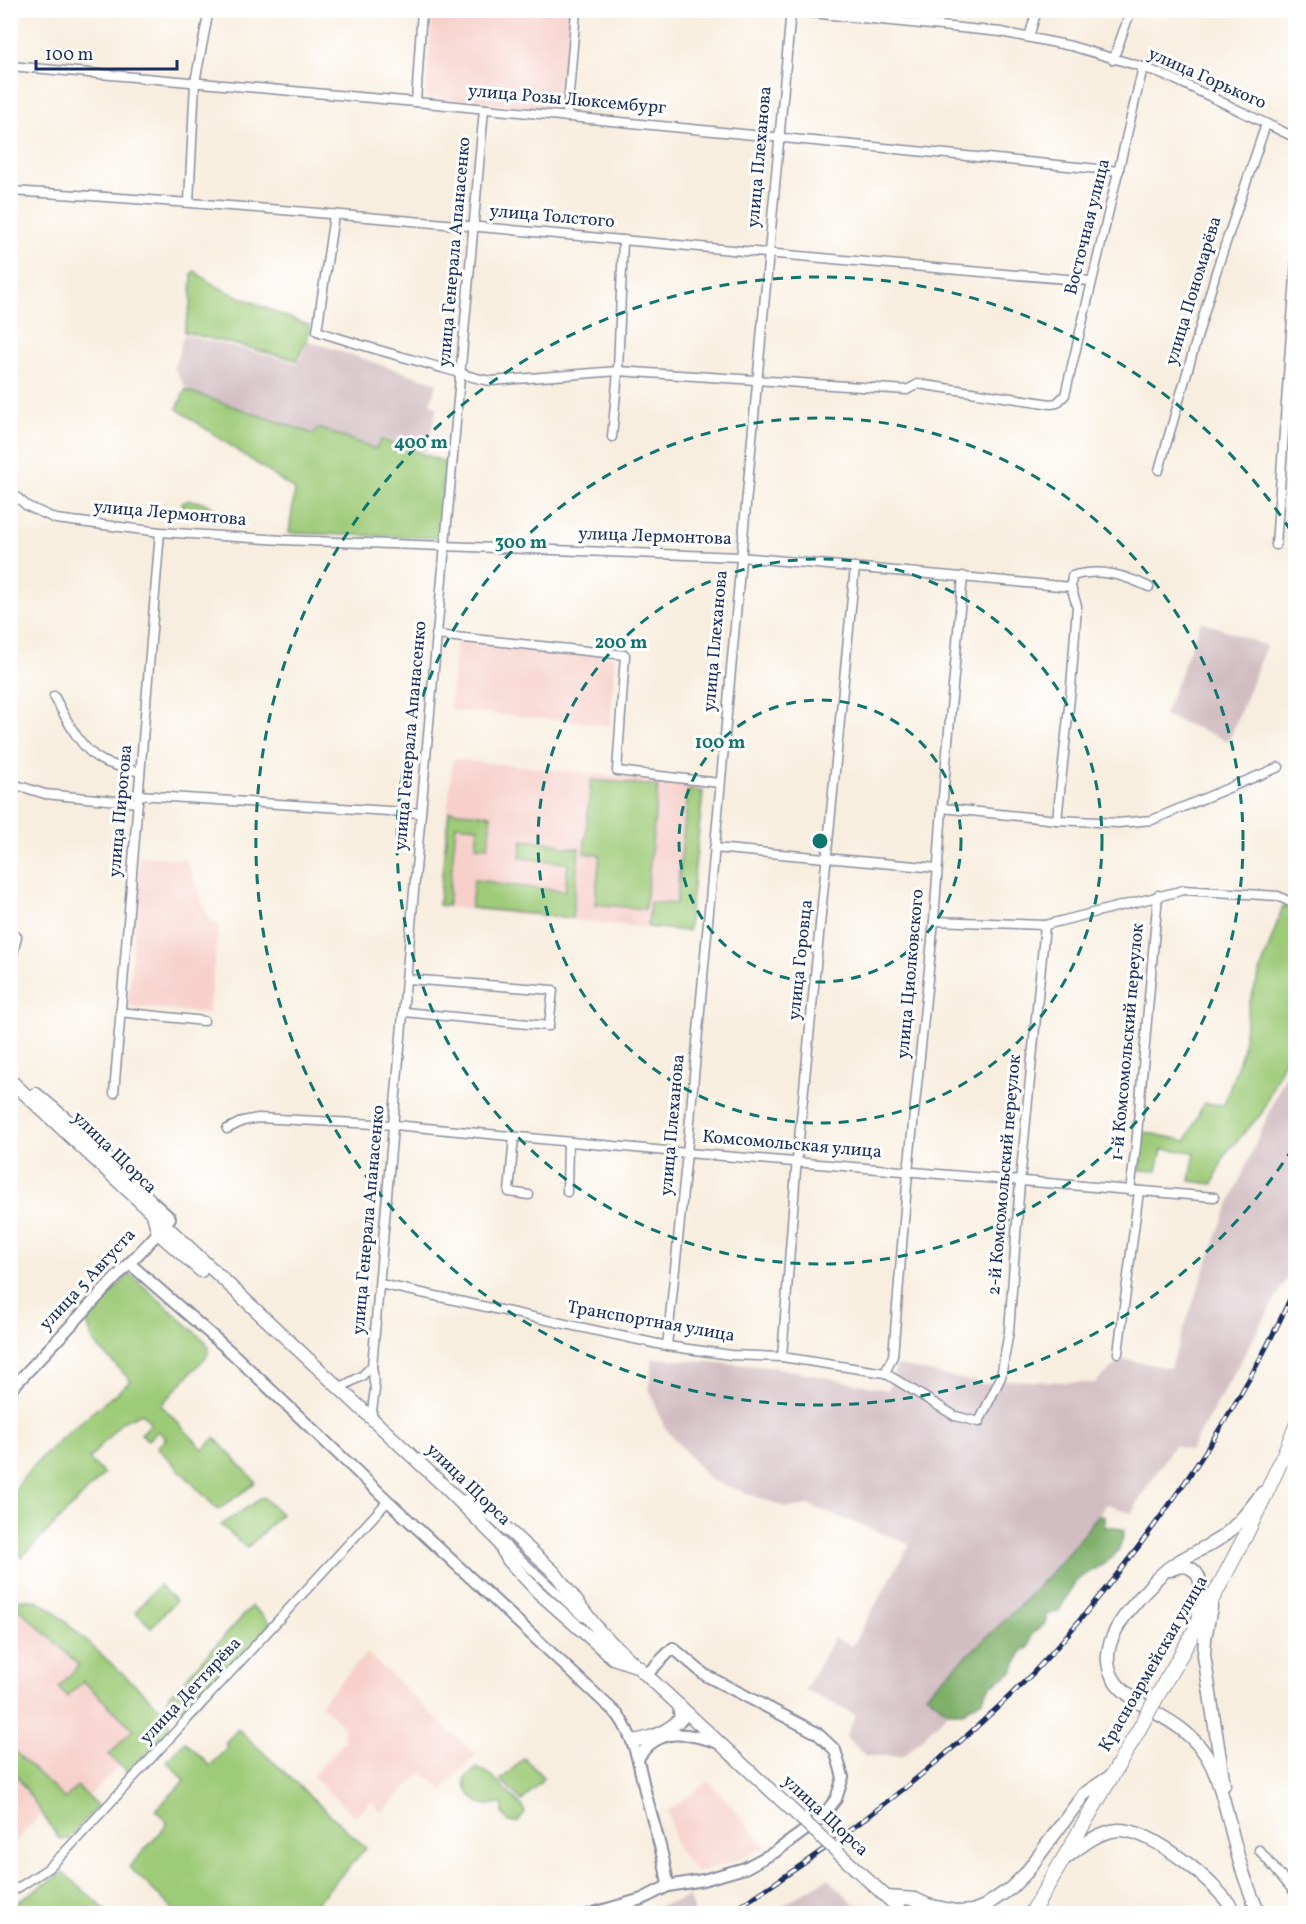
<svg xmlns="http://www.w3.org/2000/svg" width="1306" height="1924" font-family="Vollkorn,serif">
  <style>
    .built { fill: #f7d0ca }
    .industrial { fill: #d2bec2 }
    .green { fill: #9ecb78; stroke: #5c7d6b; stroke-width: 1.5 }
    .forest { fill: #7eaf68; stroke: #4c6f63; stroke-width: 1.5 }
    .lines { fill: none; stroke-linecap: round; stroke-linejoin: round }
    .minor-casing { stroke: #8a8e9e; stroke-width: 11 }
    .tertiary-casing { stroke: #8a8e9e; stroke-width: 14 }
    .secondary-casing { stroke: #8a8e9e; stroke-width: 15 }
    .primary-casing { stroke: #8a8e9e; stroke-width: 16 }
    .minor { stroke: #fff; stroke-width: 8 }
    .tertiary { stroke: #fff; stroke-width: 10 }
    .secondary { stroke: #fff; stroke-width: 12 }
    .primary { stroke: #fff; stroke-width: 14 }
    .rail-casing { stroke: #1b2f5e; stroke-width: 5 }
    .rail { stroke: #fff; stroke-width: 3; stroke-dasharray: 9; stroke-linecap: butt }
    .secondary-bridge-casing { stroke: #8a8e9e; stroke-width: 15; stroke-linecap: butt }
    .primary-bridge-casing { stroke: #8a8e9e; stroke-width: 16; stroke-linecap: butt }
    .secondary-bridge { stroke: #fff; stroke-width: 12 }
    .primary-bridge { stroke: #fff; stroke-width: 14 }
    .ring { fill: none; stroke: #0f766e; stroke-width: 3; stroke-dasharray: 10 8 }
    .labels { text-anchor: middle; dominant-baseline: central; stroke-width: 6; stroke-linejoin: round; paint-order: stroke }
    .street-label { font-size: 18px; fill: #1b2f5e; stroke: #fff }
    .centre { fill: #0f766e; stroke: #fff; stroke-width: 3 }
    .ring-label { font-size: 18px; text-anchor: middle; font-weight: bold; fill: #0f766e; stroke: #fff; stroke-width: 6; stroke-linejoin: round; paint-order: stroke }
  </style>
  <rect width="100%" height="100%" fill="#fff"/>
  <filter id="ink" filterUnits="userSpaceOnUse"><feTurbulence type="fractalNoise" baseFrequency=".0167" numOctaves="2"/><feDisplacementMap in="SourceGraphic" scale="12" xChannelSelector="R" yChannelSelector="G"/><feConvolveMatrix kernelMatrix="1 2 1 2 8 2 1 2 1" color-interpolation-filters="sRGB"/></filter>
  <filter id="wash" filterUnits="userSpaceOnUse"><feTurbulence type="fractalNoise" baseFrequency=".008" numOctaves="4" result="noise"/><feDisplacementMap in="SourceGraphic" scale="24" xChannelSelector="R" yChannelSelector="G"/><feGaussianBlur stdDeviation="1.35" result="paint"/><feColorMatrix in="noise" values="0 0 0 0 0 0 0 0 0 0 0 0 0 0 0 0 0 1.4 0 .05"/><feComposite in="paint" operator="in"/></filter>
  <g filter="url(#wash)">
    <rect width="100%" height="100%" fill="#f8eedf"/>
    <g class="built">
      <path d="M 433,11 L 571,11 L 562,110 L 425,98 Z"/>
      <path d="M 456,640 L 615,656 L 610,725 L 450,710 Z"/>
      <path d="M 453,759 L 705,786 L 689,932 L 437,906 Z"/>
      <path d="M 140,856 L 186,860 L 210,922 L 219,924 L 208,1013 L 128,1006 Z"/>
      <path d="M 10,1602 L 150,1733 L 59,1828 L 43,1813 L 11,1846 Z"/>
      <path d="M 367,1653 L 476,1755 L 442,1790 L 422,1772 L 382,1812 L 371,1801 L 355,1817 L 312,1776 L 345,1741 L 343,1726 L 320,1704 Z"/>
      <path d="M 709,1781 L 766,1847 L 713,1869 L 696,1872 L 676,1847 L 668,1811 Z"/>
    </g>
    <g class="industrial">
      <path d="M 184,335 L 298,363 L 308,341 L 437,383 L 430,404 L 437,407 L 426,451 L 381,437 L 375,448 L 318,427 L 314,433 L 187,390 L 174,368 Z"/>
      <path d="M 1201,621 L 1266,646 L 1229,741 L 1164,715 Z"/>
      <path d="M 1295,1052 L 1296,1259 L 1289,1275 L 1190,1451 L 1174,1445 L 1131,1513 L 1107,1504 L 1088,1530 L 1021,1606 L 926,1694 L 949,1712 L 904,1756 L 866,1756 L 846,1737 L 856,1715 L 805,1690 L 834,1638 L 852,1646 L 910,1544 L 808,1505 L 788,1508 L 710,1480 L 664,1427 L 649,1388 L 653,1358 L 773,1367 L 888,1390 L 897,1365 L 984,1384 L 1005,1380 L 1095,1383 L 1122,1359 L 1170,1368 L 1221,1224 Z"/>
      <path d="M 828,1878 L 863,1913 L 771,1913 L 803,1893 Z"/>
      <path d="M 689,1897 L 694,1912 L 689,1913 L 638,1913 Z"/>
    </g>
    <g class="green">
      <path d="M 195,271 C 213,287 235,295 257,304 C 274,312 290,319 309,325 L 308,337 L 297,360 L 184,332 L 191,302 L 192,273 Z"/>
      <path d="M 185,390 L 314,434 L 318,428 L 376,449 L 381,439 L 445,462 L 439,538 L 289,533 L 295,490 L 177,409 Z"/>
      <path d="M 190,500 C 202,502 213,503 218,515 L 183,515 L 182,503 Z"/>
      <path d="M 591,780 L 658,786 L 645,909 L 595,904 L 600,855 L 584,853 Z"/>
      <path d="M 688,790 L 703,792 L 688,931 L 648,927 L 650,902 L 676,904 Z"/>
      <path d="M 449,811 L 491,815 L 488,847 L 476,846 L 478,827 L 456,825 L 448,906 L 439,905 Z"/>
      <path d="M 522,840 L 560,844 L 561,847 L 579,848 L 572,918 L 471,908 L 474,880 L 493,882 L 494,884 L 565,891 L 568,863 L 520,858 Z"/>
      <path d="M 1283,906 L 1295,911 L 1295,1033 L 1262,1113 L 1225,1154 L 1213,1184 L 1190,1181 L 1195,1152 L 1162,1149 L 1157,1171 L 1140,1170 L 1144,1132 L 1186,1141 L 1204,1103 L 1224,1105 L 1242,1052 L 1249,1004 Z"/>
      <path d="M 130,1274 L 205,1341 L 209,1347 L 207,1356 L 161,1405 L 203,1449 L 215,1438 L 255,1481 L 254,1484 L 218,1510 L 157,1447 L 166,1439 L 158,1431 L 148,1440 L 141,1434 L 151,1424 L 142,1413 L 122,1422 L 89,1459 L 104,1474 L 22,1557 L 11,1546 C 10,1534 7,1511 11,1500 C 21,1465 101,1406 131,1381 L 94,1343 L 86,1320 Z"/>
      <path d="M 263,1497 L 281,1514 L 247,1548 L 221,1525 Z"/>
      <path d="M 159,1585 L 176,1601 L 151,1627 L 135,1612 Z"/>
      <path d="M 22,1599 L 38,1601 L 50,1608 L 167,1714 L 170,1724 L 169,1730 L 128,1773 L 109,1755 L 133,1729 L 83,1681 L 67,1697 L 59,1687 L 79,1665 L 12,1602 Z"/>
      <path d="M 252,1606 L 271,1624 L 185,1717 L 166,1700 Z"/>
      <path d="M 238,1729 L 366,1848 L 307,1913 L 177,1913 L 129,1867 L 168,1824 L 156,1810 L 185,1780 L 166,1761 L 185,1741 L 210,1766 L 228,1747 L 225,1743 Z"/>
      <path d="M 10,1747 L 65,1799 L 77,1786 L 98,1806 L 68,1839 L 60,1839 L 57,1836 L 11,1767 Z"/>
      <path d="M 524,1758 L 544,1778 L 522,1801 L 501,1780 Z"/>
      <path d="M 477,1768 L 489,1774 L 523,1807 L 525,1813 L 518,1822 L 509,1822 L 503,1814 L 503,1805 C 497,1802 495,1804 489,1805 C 475,1805 464,1791 465,1778 Z"/>
      <path d="M 63,1872 L 109,1913 L 11,1913 L 11,1906 Z"/>
    </g>
    <path class="forest" d="M 1098,1515 L 1104,1516 L 1105,1527 L 1116,1527 L 1124,1530 C 1121,1562 1101,1563 1079,1579 C 1071,1585 1065,1601 1059,1611 L 1046,1615 L 1046,1623 L 1032,1634 L 1028,1648 L 1023,1650 L 1012,1672 L 990,1686 L 982,1700 L 963,1712 L 949,1712 L 926,1694 C 986,1638 1049,1583 1098,1515 Z"/>
  </g>
  <g filter="url(#ink)">
    <g class="lines">
      <defs>
        <g id="minor">
          <path d="M 782,10 L 1001,32 L 1071,46 L 1143,67 L 1176,80 L 1296,138"/>
          <path d="M 1029,37 L 1037,10"/>
          <path d="M 1113,60 L 1131,10"/>
          <path d="M 10,66 L 416,102 L 1119,171"/>
          <path d="M 416,102 L 422,10"/>
          <path d="M 567,117 L 576,10"/>
          <path d="M 10,191 C 371,212 731,253 1091,281"/>
          <path d="M 189,202 L 195,82 L 209,10"/>
          <path d="M 334,215 L 317,331 C 358,345 400,356 442,368 C 459,372 474,379 491,381 L 618,371 L 907,390 L 918,384 L 1051,404 L 1057,403 L 1065,395 L 1143,67"/>
          <path d="M 612,437 L 618,371 L 623,240"/>
          <path d="M 1159,470 L 1216,272 L 1266,124"/>
          <path d="M 10,491 L 27,506 L 56,519 L 160,532 L 283,540 L 740,557 L 1071,587"/>
          <path d="M 1276,545 L 1296,262"/>
          <path d="M 436,635 L 625,655 L 617,771 L 720,783"/>
          <path d="M 54,696 C 66,718 80,750 103,761 C 114,766 129,769 140,772"/>
          <path d="M 10,783 L 45,794 L 138,803"/>
          <path d="M 138,795 L 420,813"/>
          <path d="M 942,808 L 1057,820 L 1118,823 L 1152,820 L 1279,767"/>
          <path d="M 1057,820 L 1071,688 L 1077,606 L 1071,587 L 1072,576 C 1099,568 1124,575 1149,587"/>
          <path d="M 714,848 L 937,868"/>
          <path d="M 934,921 L 1045,925 L 1184,890 L 1278,896 L 1296,905"/>
          <path d="M 10,931 L 17,937 L 10,966"/>
          <path d="M 120,1012 L 204,1021"/>
          <path d="M 404,1012 L 549,1026 L 553,990 L 407,979"/>
          <path d="M 114,1093 L 160,532"/>
          <path d="M 227,1129 L 243,1121 L 258,1118 L 395,1125 L 687,1153 L 1214,1197"/>
          <path d="M 514,1137 L 509,1192 L 529,1195"/>
          <path d="M 1130,1191 L 1136,1146 L 1158,895"/>
          <path d="M 567,1192 L 568,1142"/>
          <path d="M 380,1284 L 667,1346 L 731,1355 L 782,1357 L 885,1373 L 955,1416 L 979,1422 L 1001,1377 L 1009,1331 L 1020,1182 L 1045,925"/>
          <path d="M 667,1346 L 687,1153 L 791,10"/>
          <path d="M 1118,1353 L 1139,1191"/>
          <path d="M 782,1357 L 796,1170 L 855,567"/>
          <path d="M 885,1373 L 893,1356 L 908,1172 L 934,921 L 942,808 L 963,576"/>
          <path d="M 339,1388 L 362,1376 L 372,1366"/>
          <path d="M 371,1418 L 375,1389 L 372,1366 C 409,947 445,528 484,109"/>
          <path d="M 502,1542 L 583,1617"/>
          <path d="M 1259,1850 L 1296,1894"/>
          <path d="M 10,1893 L 47,1869 L 63,1854 L 388,1501"/>
        </g>
        <g id="tertiary">
          <path d="M 149,1199 L 170,1218 L 160,1229"/>
          <path d="M 129,1263 L 232,1353 L 388,1501 L 618,1715 C 639,1745 639,1772 649,1806 C 656,1833 665,1858 668,1886"/>
          <path d="M 10,1390 L 158,1233"/>
          <path d="M 639,1757 C 659,1726 689,1733 719,1743"/>
          <path d="M 590,1914 L 642,1899 L 668,1886 L 703,1880 L 745,1868 L 775,1852 L 807,1829 L 822,1817 L 836,1799 L 843,1777 L 835,1750 L 817,1733 L 705,1675 L 673,1648 L 647,1674"/>
        </g>
        <g id="secondary">
          <path d="M 10,1080 L 444,1486 L 495,1537 L 509,1561 L 537,1591 L 613,1658 L 639,1667"/>
          <path d="M 36,1094 L 73,1125 L 149,1199 L 158,1233 L 201,1271"/>
          <path d="M 465,1501 L 493,1516 L 554,1572 L 601,1633 L 781,1800"/>
          <path d="M 1170,1570 C 1176,1567 1182,1565 1188,1567 C 1209,1575 1199,1608 1197,1624"/>
          <path d="M 1211,1607 L 1205,1638 L 1204,1655 L 1224,1785"/>
          <path d="M 633,1741 C 652,1738 666,1732 681,1719 L 679,1705"/>
          <path d="M 1063,1860 C 1079,1848 1098,1831 1119,1830 C 1152,1829 1220,1885 1236,1914"/>
          <path d="M 858,1871 L 905,1914"/>
          <path d="M 887,1897 L 915,1899 L 928,1905 L 960,1912 L 972,1911 L 985,1906 L 1011,1888 L 1026,1873 L 1084,1794 L 1111,1776"/>
          <path d="M 1259,1914 C 1249,1891 1241,1869 1235,1845 C 1228,1818 1223,1791 1212,1766 C 1205,1750 1193,1738 1180,1728 C 1148,1704 1090,1689 1113,1636 C 1121,1617 1138,1600 1151,1585 C 1175,1557 1194,1556 1222,1537 C 1238,1525 1250,1509 1262,1493"/>
        </g>
        <g id="primary">
          <path d="M 1165,1682 C 1214,1599 1259,1515 1296,1426"/>
          <path d="M 1031,1914 L 1137,1733"/>
        </g>
      </defs>
      <use href="#minor" class="minor-casing"/>
      <use href="#tertiary" class="tertiary-casing"/>
      <use href="#secondary" class="secondary-casing"/>
      <use href="#primary" class="primary-casing"/>
      <use href="#minor" class="minor"/>
      <use href="#tertiary" class="tertiary"/>
      <use href="#secondary" class="secondary"/>
      <use href="#primary" class="primary"/>
      <defs>
        <path id="rail" d="M 728,1914 C 834,1846 942,1765 1031,1675 C 1060,1645 1087,1612 1114,1578 C 1185,1489 1249,1391 1296,1286"/>
      </defs>
      <use href="#rail" class="rail-casing"/>
      <use href="#rail" class="rail"/>
      <defs>
        <path id="secondary-bridge" d="M 781,1800 L 858,1871"/>
        <path id="primary-bridge" d="M 1137,1733 L 1165,1682"/>
      </defs>
      <use href="#secondary-bridge" class="secondary-bridge-casing"/>
      <use href="#primary-bridge" class="primary-bridge-casing"/>
      <use href="#secondary-bridge" class="secondary-bridge"/>
      <use href="#primary-bridge" class="primary-bridge"/>
    </g>
  </g>
  <g class="ring">
    <circle cx="820" cy="841" r="141"/>
    <circle cx="820" cy="841" r="282"/>
    <circle cx="820" cy="841" r="423"/>
    <path d="M1293 1148A564 564 0 1 1 1293 534"/>
  </g>
  <g class="labels">
    <g class="street-label">
      <text transform="translate(1207 79) rotate(24)">улица Горького</text>
      <text transform="translate(567 100) rotate(5)">улица Розы Люксембург</text>
      <text transform="translate(760 157) rotate(-85)">улица Плеханова</text>
      <text transform="translate(552 217) rotate(5)">улица Толстого</text>
      <text transform="translate(1088 227) rotate(-76)">Восточная улица</text>
      <text transform="translate(455 252) rotate(-85)">улица Генерала Апанасенко</text>
      <text transform="translate(1194 291) rotate(-73)">улица Пономарёва</text>
      <text transform="translate(170 514) rotate(5)">улица Лермонтова</text>
      <text transform="translate(655 537) rotate(2)">улица Лермонтова</text>
      <text transform="translate(716 641) rotate(-85)">улица Плеханова</text>
      <text transform="translate(411 736) rotate(-85)">улица Генерала Апанасенко</text>
      <text transform="translate(121 811) rotate(-85)">улица Пирогова</text>
      <text transform="translate(801 960) rotate(-84)">улица Горовца</text>
      <text transform="translate(911 974) rotate(-85)">улица Циолковского</text>
      <text transform="translate(1128 1042) rotate(-85)">1-й Комсомольский переулок</text>
      <text transform="translate(673 1125) rotate(-85)">улица Плеханова</text>
      <text transform="translate(792 1145) rotate(5)">Комсомольская улица</text>
      <text transform="translate(114 1153) rotate(44)">улица Щорса</text>
      <text transform="translate(1005 1175) rotate(-85)">2-й Комсомольский переулок</text>
      <text transform="translate(369 1220) rotate(-85)">улица Генерала Апанасенко</text>
      <text transform="translate(88 1280) rotate(-47)">улица 5 Августа</text>
      <text transform="translate(651 1322) rotate(10)">Транспортная улица</text>
      <text transform="translate(468 1485) rotate(44)">улица Щорса</text>
      <text transform="translate(1154 1664) rotate(-60)">Красноармейская улица</text>
      <text transform="translate(191 1691) rotate(-47)">улица Дегтярёва</text>
      <text transform="translate(825 1816) rotate(43)">улица Щорса</text>
    </g>
  </g>
  <circle cx="820" cy="841" r="9" class="centre"/>
  <g class="ring-label">
    <text x="421" y="448">400 m</text>
    <text x="521" y="548">300 m</text>
    <text x="621" y="648">200 m</text>
    <text x="720" y="748">100 m</text>
  </g>
  <rect width="1306" height="1924" fill="none" stroke="#fff" stroke-width="36"/>
  <path d="M36 60v9h141v-9" fill="none" stroke="#1b2f5e" stroke-width="3"/>
  <text x="45" y="60" font-size="18" fill="#1b2f5e" stroke="#ffffff" stroke-width="4.5" paint-order="stroke">100 m</text>
</svg>
